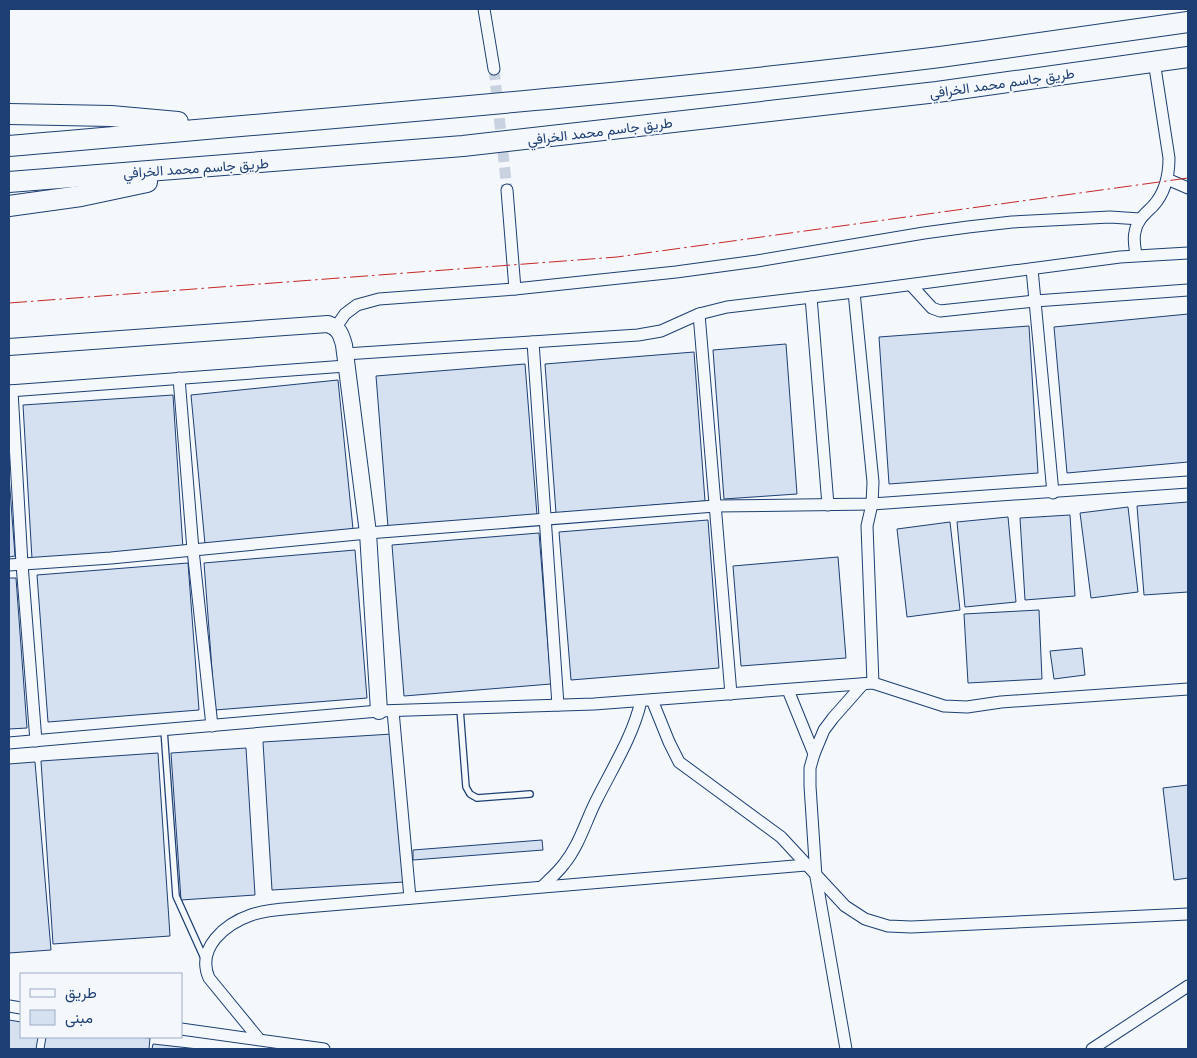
<svg xmlns="http://www.w3.org/2000/svg" width="1197" height="1058" font-family="Mulish,Vazirmatn,sans-serif">
  <style>
    .building { fill: #d5e0f0; stroke: #1d3f73 }
    .lines { fill: none; stroke-linecap: round; stroke-linejoin: round }
    .street-tunnel { stroke: #c9d2e0; stroke-width: 11; stroke-dasharray: 11 5.5; stroke-linecap: butt }
    .lane-casing { stroke: #1d3f73; stroke-width: 8 }
    .street-casing { stroke: #1d3f73; stroke-width: 13 }
    .secondary-casing { stroke: #1d3f73; stroke-width: 18 }
    .highway-casing { stroke: #1d3f73; stroke-width: 22 }
    .lane { stroke: #f4f7fb; stroke-width: 5.5 }
    .street { stroke: #f4f7fb; stroke-width: 11 }
    .secondary { stroke: #f4f7fb; stroke-width: 16 }
    .highway { stroke: #f4f7fb; stroke-width: 20 }
    .power { stroke: #c62828; stroke-width: 1; stroke-dasharray: 18 4 2.5 4; stroke-linecap: butt }
    .labels { text-anchor: middle; dominant-baseline: central; stroke-width: 4; stroke-linejoin: round; paint-order: stroke }
    .street-label { font-size: 14px; fill: #1d3f73; stroke: #f4f7fb }
  </style>
  <rect width="100%" height="100%" fill="#f4f7fb"/>
  <g class="building">
    <path d="M 1188,314 L 1188,462 L 1067,473 L 1054,327 Z"/>
    <path d="M 1029,326 L 1038,473 L 889,484 L 879,337 Z"/>
    <path d="M 786,344 L 797,494 L 724,499 L 713,350 Z"/>
    <path d="M 694,352 L 705,501 L 556,513 L 545,364 Z"/>
    <path d="M 525,364 L 537,515 L 388,527 L 376,376 Z"/>
    <path d="M 338,380 L 353,529 L 205,544 L 191,395 Z"/>
    <path d="M 173,395 L 183,549 L 32,559 L 23,405 Z"/>
    <path d="M 9,476 L 15,556 L 9,557 Z"/>
    <path d="M 1188,502 L 1188,592 L 1144,595 L 1137,506 Z"/>
    <path d="M 1128,507 L 1138,592 L 1091,598 L 1080,513 Z"/>
    <path d="M 1070,515 L 1075,596 L 1025,600 L 1020,518 Z"/>
    <path d="M 1008,517 L 1016,602 L 965,607 L 957,522 Z"/>
    <path d="M 708,520 L 719,668 L 571,680 L 559,532 Z"/>
    <path d="M 950,522 L 960,610 L 907,617 L 897,529 Z"/>
    <path d="M 539,533 L 551,684 L 404,696 L 392,545 Z"/>
    <path d="M 355,550 L 367,698 L 215,710 L 204,563 Z"/>
    <path d="M 838,557 L 846,658 L 741,666 L 733,566 Z"/>
    <path d="M 188,563 L 199,710 L 48,722 L 37,575 Z"/>
    <path d="M 9,578 L 16,578 L 27,728 L 9,729 Z"/>
    <path d="M 1039,610 L 1042,679 L 968,683 L 964,614 Z"/>
    <path d="M 1082,648 L 1085,675 L 1054,679 L 1050,651 Z"/>
    <path d="M 392,734 L 404,882 L 272,890 L 263,742 Z"/>
    <path d="M 246,748 L 255,895 L 181,900 L 171,753 Z"/>
    <path d="M 158,753 L 170,936 L 53,944 L 41,761 Z"/>
    <path d="M 35,762 L 51,950 L 9,953 L 9,764 Z"/>
    <path d="M 1188,785 L 1188,878 L 1174,880 L 1163,788 Z"/>
    <path d="M 542,840 L 543,850 L 413,860 L 413,850 Z"/>
    <path d="M 9,1020 L 21,1022 L 21,1037 L 38,1037 L 36,1049 L 9,1049 Z"/>
    <path d="M 46,1037 L 138,1037 L 150,1038 L 149,1049 L 44,1049 Z"/>
    <path d="M 153,1044 L 198,1049 L 152,1049 Z"/>
  </g>
  <g class="lines">
    <path class="street-tunnel" d="M 494,69 L 507,190"/>
    <defs>
      <g id="lane">
        <path d="M 460,709 L 466,787 L 470,794 L 477,798 L 530,794"/>
        <path d="M 164,730 L 176,896 L 204,958"/>
      </g>
      <g id="street">
        <path d="M 484,9 L 494,69"/>
        <path d="M 1167,179 L 1188,188"/>
        <path d="M 507,190 L 515,289"/>
        <path d="M 1136,255 C 1135,248 1133,239 1135,232 C 1137,220 1145,214 1153,206 C 1165,193 1169,176 1169,158 L 1154,61"/>
        <path d="M 1032,269 L 1053,493"/>
        <path d="M 911,285 L 932,308 L 940,311 L 1035,301 L 1188,290"/>
        <path d="M 854,292 L 873,482 L 872,504 L 867,526 L 873,683"/>
        <path d="M 811,297 L 828,505"/>
        <path d="M 699,314 L 731,694"/>
        <path d="M 336,327 L 345,314 L 357,305 L 379,299 L 515,289 L 676,272 L 757,261 L 924,233 L 968,227 L 1012,222 L 1110,217 L 1140,219"/>
        <path d="M 533,342 L 558,705"/>
        <path d="M 345,354 L 638,335 L 661,331 L 699,314 L 727,307 L 854,292 L 1120,257 L 1188,253"/>
        <path d="M 179,378 L 193,550 L 212,726"/>
        <path d="M 9,391 L 346,366"/>
        <path d="M 12,391 L 22,564 L 36,741"/>
        <path d="M 9,565 L 111,558 L 368,533 L 715,506 L 872,504 L 1188,482"/>
        <path d="M 788,690 L 814,754 L 810,768 L 810,786 L 816,877 L 846,1049"/>
        <path d="M 652,700 L 669,742 L 679,762 L 781,837 L 845,906 L 865,919 L 888,926 L 911,927 L 1188,914"/>
        <path d="M 393,711 L 410,898"/>
        <path d="M 9,743 L 379,711 L 594,704 L 873,683 L 944,706 L 967,707 L 1001,702 L 1188,689"/>
        <path d="M 814,754 L 824,730 L 833,718 L 863,684"/>
        <path d="M 543,886 C 550,879 558,872 564,864 C 580,844 586,820 597,799 C 613,767 633,736 641,701"/>
        <path d="M 9,1006 L 21,1008"/>
        <path d="M 181,1029 L 324,1049"/>
        <path d="M 259,1039 L 209,978 C 196,948 225,924 251,915 C 268,909 288,909 306,907 L 806,865"/>
        <path d="M 1092,1049 L 1188,986"/>
      </g>
      <path id="secondary" d="M 9,347 L 328,324 C 339,328 341,334 344,345 L 368,533 L 379,711"/>
      <g id="highway">
        <path d="M 9,114 L 111,116 L 178,122"/>
        <path d="M 9,146 C 319,119 631,95 940,57 C 1023,46 1106,33 1188,22"/>
        <path d="M 9,182 L 463,146 L 937,92 L 1188,57"/>
        <path d="M 9,206 L 81,196 L 147,182"/>
      </g>
    </defs>
    <use href="#lane" class="lane-casing"/>
    <use href="#street" class="street-casing"/>
    <use href="#secondary" class="secondary-casing"/>
    <use href="#highway" class="highway-casing"/>
    <use href="#lane" class="lane"/>
    <use href="#street" class="street"/>
    <use href="#secondary" class="secondary"/>
    <use href="#highway" class="highway"/>
    <path class="power" d="M 9,303 L 617,257 L 1188,178"/>
  </g>
  <g class="labels">
    <g class="street-label">
      <text transform="translate(1002 83) rotate(-8)">طريق جاسم محمد الخرافي</text>
      <text transform="translate(600 131) rotate(-7)">طريق جاسم محمد الخرافي</text>
      <text transform="translate(196 168) rotate(-4)">طريق جاسم محمد الخرافي</text>
    </g>
  </g>
  <rect width="1197" height="1058" fill="none" stroke="#1d3f73" stroke-width="20"/>
  <rect x="20" y="973" width="162" height="65" fill="#f4f7fb" stroke="#9eadc5"/>
  <rect x="30" y="989" width="25" height="8" fill="#f4f7fb" stroke="#9eadc5"/>
  <text x="65" y="998" font-size="15" fill="#1d3f73">طريق</text>
  <rect x="30" y="1010" width="25" height="15" fill="#d5e0f0" stroke="#9eadc5"/>
  <text x="65" y="1023" font-size="15" fill="#1d3f73">مبنى</text>
</svg>
